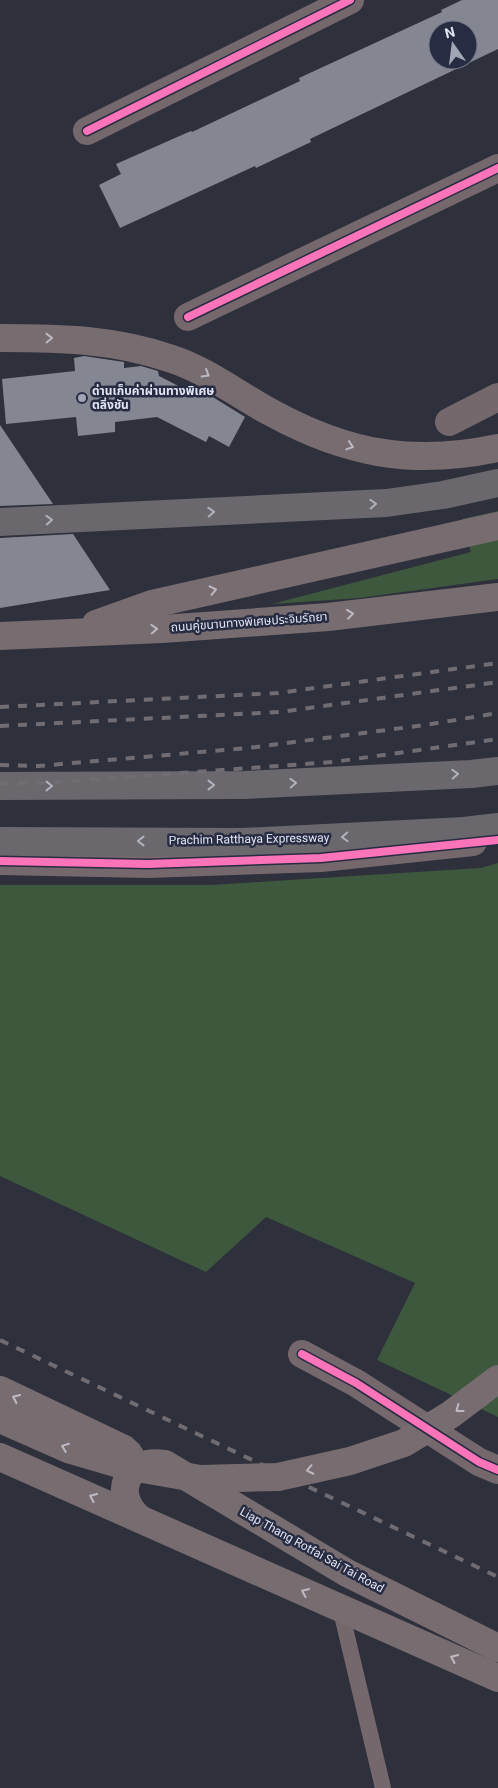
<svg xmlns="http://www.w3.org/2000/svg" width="498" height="1788" font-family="Roboto,'Noto Sans Thai',sans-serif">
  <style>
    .green { fill: #3e583e }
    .building { fill: #848692; fill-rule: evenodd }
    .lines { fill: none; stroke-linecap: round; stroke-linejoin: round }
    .lane { stroke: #74686c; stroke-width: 16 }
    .street { stroke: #74686c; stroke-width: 28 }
    .secondary { stroke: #776c6f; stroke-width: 28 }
    .highway { stroke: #6a676d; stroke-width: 28 }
    .rail { stroke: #706c72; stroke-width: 4; stroke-dasharray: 9 9; stroke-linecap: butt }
    .secondary-bridge { stroke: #776c6f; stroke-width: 28 }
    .cycleway-casing { stroke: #282c42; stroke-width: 11 }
    .cycleway { stroke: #fb73b8; stroke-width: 8 }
    .oneway { stroke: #bcbac5 }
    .oneway2 { stroke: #b1b2bd }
    .poi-dot { fill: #a2a5b3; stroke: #282c42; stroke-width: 2 }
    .labels { text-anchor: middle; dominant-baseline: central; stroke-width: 5; stroke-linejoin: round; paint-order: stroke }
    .poi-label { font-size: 12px; font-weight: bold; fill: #e1e4f3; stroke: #282c42; text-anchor: start }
    .street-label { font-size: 12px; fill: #e1e4f3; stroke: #282c42 }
  </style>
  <rect width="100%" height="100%" fill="#2e303c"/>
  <g class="green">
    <path d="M 498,511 L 498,579 L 359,598 L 272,604 L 471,552 L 462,519 Z"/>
    <path d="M 498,863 L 498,1417 L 377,1360 L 415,1283 L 266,1217 L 206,1272 L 0,1176 L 0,885 L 211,885 L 481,868 Z"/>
  </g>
  <g class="building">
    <path d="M 462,0 L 498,0 L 498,49 L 310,139 L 311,142 L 256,168 L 255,166 L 120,228 L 99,185 L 121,174 L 116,164 L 191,131 L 192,132 L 300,81 L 299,78 L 442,12 L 441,10 ZM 438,30 L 468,30 L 468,60 L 438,60 Z"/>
    <path d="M 84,356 L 124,362 L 124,368 L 141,366 L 158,371 L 159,376 L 192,393 L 195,386 L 245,417 L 229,447 L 209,436 L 206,442 L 157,417 L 115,422 L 115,432 L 78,436 L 76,417 L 6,424 L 2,379 L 75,371 L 74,358 Z"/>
    <path d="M 0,425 L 53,504 L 0,506 Z"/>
    <path d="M 73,534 L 110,590 L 0,608 L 0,538 Z"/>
  </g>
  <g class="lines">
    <path class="lane" d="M 340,1607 L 383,1788"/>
    <g class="street">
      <path d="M 87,131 L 350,0"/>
      <path d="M 188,317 L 498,168"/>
      <path d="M 449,422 L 498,397"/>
      <path d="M 0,861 L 148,864 L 321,858 L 473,842"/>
      <path d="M 302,1354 L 356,1383 L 479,1462 L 498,1470"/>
    </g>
    <g class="secondary">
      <path d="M 0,338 C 61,338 114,339 172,359 C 208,371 238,395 272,413 C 347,454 413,466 498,448"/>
      <path d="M 96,624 L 152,604 L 498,526"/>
      <path d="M 0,636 L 162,629 L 328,617 L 498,597"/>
      <path d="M 0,1390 L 124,1449 C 133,1456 134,1464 129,1475"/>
      <path d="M 0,1457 L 498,1678"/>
      <path d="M 140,1519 C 111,1495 126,1457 165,1464 L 347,1573 L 498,1648"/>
    </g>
    <g class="highway">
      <path d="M 0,522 L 386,503 L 443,495 L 498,483"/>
      <path d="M 0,786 L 244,785 L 471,774 L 498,771"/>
      <path d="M 0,841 L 242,842 L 464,831 L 498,827"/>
    </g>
    <g class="rail">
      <path d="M 0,707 L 278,693 L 498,663"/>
      <path d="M 0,726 L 280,712 L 498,682"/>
      <path d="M 0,765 L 38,766 L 248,748 L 425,725 L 498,713"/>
      <path d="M 0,783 L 43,783 L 333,762 L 498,739"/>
      <path d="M 0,1340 L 498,1577"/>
    </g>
    <path class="secondary-bridge" d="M 0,1419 L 68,1449 L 126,1466 L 200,1479 L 278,1477 L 350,1461 L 404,1443 L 450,1415 L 498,1379"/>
    <defs>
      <g id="cycleway">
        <path d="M 87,131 L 350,0"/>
        <path d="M 188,317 L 498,168"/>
        <path d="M 0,861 L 148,864 L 321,858 L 498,840"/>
        <path d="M 302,1354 L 356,1383 L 479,1462 L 498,1470"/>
      </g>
    </defs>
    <use href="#cycleway" class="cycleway-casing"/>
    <use href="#cycleway" class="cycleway"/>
  </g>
  <defs><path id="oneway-chevron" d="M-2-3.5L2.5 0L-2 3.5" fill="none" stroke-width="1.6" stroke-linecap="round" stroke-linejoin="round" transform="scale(1.25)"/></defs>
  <g class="oneway">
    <use href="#oneway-chevron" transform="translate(49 338) rotate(-1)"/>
    <use href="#oneway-chevron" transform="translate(206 374) rotate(30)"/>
    <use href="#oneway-chevron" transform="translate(350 446) rotate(18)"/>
    <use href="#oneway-chevron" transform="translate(213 590) rotate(-13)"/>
    <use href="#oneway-chevron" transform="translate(350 614) rotate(-7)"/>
    <use href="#oneway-chevron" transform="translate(154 629) rotate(-3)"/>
    <use href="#oneway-chevron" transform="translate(16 1398) rotate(-155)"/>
    <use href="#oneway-chevron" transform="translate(459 1409) rotate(143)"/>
    <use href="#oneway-chevron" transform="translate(65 1447) rotate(-159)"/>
    <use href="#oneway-chevron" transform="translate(310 1470) rotate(168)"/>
    <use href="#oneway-chevron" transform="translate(93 1497) rotate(-156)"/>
    <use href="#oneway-chevron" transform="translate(305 1592) rotate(-156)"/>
    <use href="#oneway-chevron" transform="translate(454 1658) rotate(-156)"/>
  </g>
  <g class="oneway2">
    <use href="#oneway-chevron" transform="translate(373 504) rotate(-3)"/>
    <use href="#oneway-chevron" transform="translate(211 512) rotate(-3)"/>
    <use href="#oneway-chevron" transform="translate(49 520) rotate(-3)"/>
    <use href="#oneway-chevron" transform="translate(455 774) rotate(-3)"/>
    <use href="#oneway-chevron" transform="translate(293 783) rotate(-3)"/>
    <use href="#oneway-chevron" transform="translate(211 785)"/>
    <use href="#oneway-chevron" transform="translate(49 786)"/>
    <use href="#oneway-chevron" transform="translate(345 837) rotate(177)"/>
    <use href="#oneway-chevron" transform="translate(141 841) rotate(-180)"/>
  </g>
  <circle class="poi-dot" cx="82" cy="398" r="5"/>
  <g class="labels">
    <g class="poi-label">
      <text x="92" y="391">ด่านเก็บค่าผ่านทางพิเศษ<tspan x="92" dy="14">ตลิ่งชัน</tspan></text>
    </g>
    <g class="street-label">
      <text transform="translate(249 622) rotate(-4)">ถนนคู่ขนานทางพิเศษประจิมรัถยา</text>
      <text transform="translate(249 839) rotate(-1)">Prachim Ratthaya Expressway</text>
      <text transform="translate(312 1550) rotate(29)">Liap Thang Rotfai Sai Tai Road</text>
    </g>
  </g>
  <g transform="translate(453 45) rotate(346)"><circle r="24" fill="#282c42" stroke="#727689"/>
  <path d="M0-4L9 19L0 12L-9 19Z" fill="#a2a5b3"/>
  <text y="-8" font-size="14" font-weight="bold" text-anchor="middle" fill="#e1e4f3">N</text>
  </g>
</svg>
